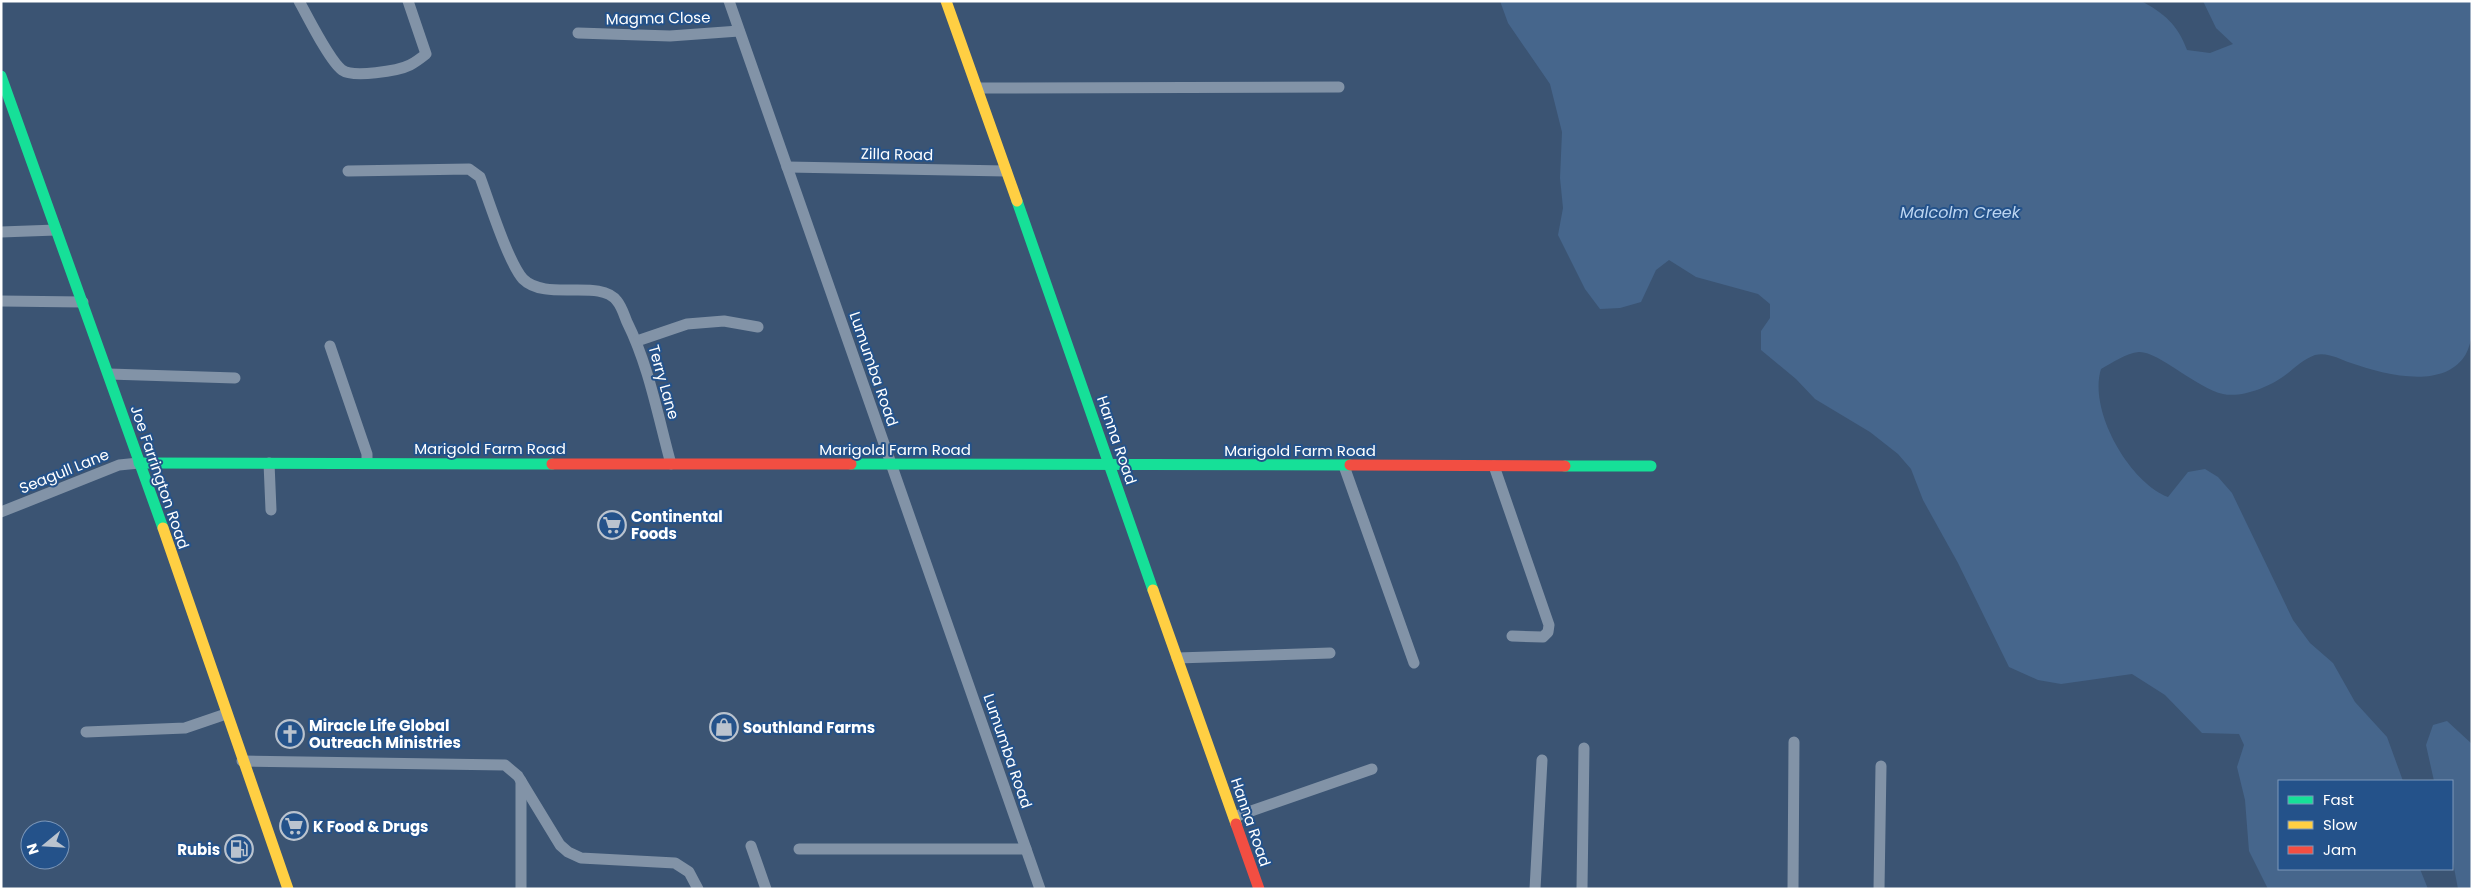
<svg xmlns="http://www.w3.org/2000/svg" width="2473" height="890" font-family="Poppins,sans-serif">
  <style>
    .water { fill: #46668c }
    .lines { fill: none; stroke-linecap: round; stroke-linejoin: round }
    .street { stroke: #8293a7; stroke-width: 11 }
    .fast { stroke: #16e098; stroke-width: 11 }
    .slow { stroke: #ffcf43; stroke-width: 11 }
    .jam { stroke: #f24e42; stroke-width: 11 }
    .labels { text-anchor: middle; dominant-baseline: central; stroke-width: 4; stroke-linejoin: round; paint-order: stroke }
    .street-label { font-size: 15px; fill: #fff; stroke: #24528a }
    .poi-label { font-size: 15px; font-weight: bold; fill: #fff; stroke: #24528a; text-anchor: start }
    .water-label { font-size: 16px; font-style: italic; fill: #bcd5f1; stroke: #24528a }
  </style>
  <rect width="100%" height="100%" fill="#3b5473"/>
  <g class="water">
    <path d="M 1500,1 L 2141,1 C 2164,13 2178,25 2187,50 L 2210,53 L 2233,44 L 2216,28 L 2203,1 L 2472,1 L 2472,336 C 2470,343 2468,352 2464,357 C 2441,390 2383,374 2351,363 C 2339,359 2328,352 2315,355 C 2303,359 2294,369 2284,376 C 2269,387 2242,398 2223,394 C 2198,389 2158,351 2139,352 C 2126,353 2112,363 2101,369 C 2088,410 2129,482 2168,497 L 2188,472 L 2205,469 L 2218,477 L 2232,493 L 2293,620 L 2310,643 L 2333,663 L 2355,702 L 2387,737 L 2403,781 L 2279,781 L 2279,869 L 2420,869 L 2428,889 L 2268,889 L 2249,851 L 2245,800 L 2237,767 L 2244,745 L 2239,734 L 2202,733 L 2165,695 L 2132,674 L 2061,684 L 2038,680 L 2009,667 L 1958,563 L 1923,500 L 1911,469 L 1898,454 L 1870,432 L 1815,399 L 1796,379 L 1761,350 L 1761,331 L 1770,318 L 1770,304 L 1758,294 L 1696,277 L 1669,260 L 1656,270 L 1641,302 L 1620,308 L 1600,309 L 1585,289 L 1558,235 L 1563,208 L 1560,178 L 1562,132 L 1550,84 L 1508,23 Z"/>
    <path d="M 2447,721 L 2472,744 L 2472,889 L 2458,889 L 2452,857 L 2452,781 L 2434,781 L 2426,745 L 2433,725 Z"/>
  </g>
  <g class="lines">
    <g class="street">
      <path d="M 299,1 C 308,17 329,60 342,70 C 353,78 398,71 410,65 C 416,62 421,58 426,54 L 408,1"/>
      <path d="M 729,1 L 1040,889"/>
      <path d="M 578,33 L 670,36 L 739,31"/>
      <path d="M 977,88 L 1339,87"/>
      <path d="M 787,167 L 1006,171"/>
      <path d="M 348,171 L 469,169 L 480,177 C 489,201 508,262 523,279 C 546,302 600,278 617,301 C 622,307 624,315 627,322 C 649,366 658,417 671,464"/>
      <path d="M 1,232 L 56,230"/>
      <path d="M 1,301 L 83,302"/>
      <path d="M 637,341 L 687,324 L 724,321 L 758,327"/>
      <path d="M 330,346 L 367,454 L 367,463"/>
      <path d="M 109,374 L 235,378"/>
      <path d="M 269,463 L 271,510"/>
      <path d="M 1344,466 L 1414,663"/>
      <path d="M 1494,466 L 1549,625 L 1548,632 L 1543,637 L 1512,636"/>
      <path d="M 1,512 L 119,465 L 139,463"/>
      <path d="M 1177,658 L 1330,653"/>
      <path d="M 86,732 L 185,728 L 226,714"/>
      <path d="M 242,761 L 505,765 L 518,776 L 560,845 L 568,852 L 581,858 L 675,863 L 689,872 L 698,889"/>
      <path d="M 521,781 L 521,889"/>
      <path d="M 1234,817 L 1372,769"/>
      <path d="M 751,846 L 766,889"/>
      <path d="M 799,849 L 1026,849"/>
      <path d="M 1535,889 L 1542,760"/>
      <path d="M 1582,889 L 1584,748"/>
      <path d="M 1793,889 L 1794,742"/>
      <path d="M 1879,889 L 1881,766"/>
    </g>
    <g class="fast">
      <path d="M 1,76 L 163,528"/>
      <path d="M 1017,201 L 1153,590"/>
      <path d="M 139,463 L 552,464"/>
      <path d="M 851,464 L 1350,465"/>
      <path d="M 1565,466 L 1651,466"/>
    </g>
    <g class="slow">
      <path d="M 946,1 L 1017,201"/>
      <path d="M 163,528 L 288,889"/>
      <path d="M 1153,590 L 1236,824"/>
    </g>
    <g class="jam">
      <path d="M 552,464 L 851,464"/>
      <path d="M 1350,465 L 1565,466"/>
      <path d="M 1236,824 L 1259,889"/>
    </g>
  </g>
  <defs>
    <symbol id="supermarket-ring" viewBox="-11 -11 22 22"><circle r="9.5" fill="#24528a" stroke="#bac3ce" stroke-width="1.5"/><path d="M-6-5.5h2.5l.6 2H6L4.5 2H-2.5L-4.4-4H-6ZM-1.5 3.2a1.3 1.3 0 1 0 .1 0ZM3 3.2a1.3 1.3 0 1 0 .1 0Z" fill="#bac3ce"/></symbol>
    <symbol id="shop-ring" viewBox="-11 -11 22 22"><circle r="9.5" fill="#24528a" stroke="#bac3ce" stroke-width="1.5"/><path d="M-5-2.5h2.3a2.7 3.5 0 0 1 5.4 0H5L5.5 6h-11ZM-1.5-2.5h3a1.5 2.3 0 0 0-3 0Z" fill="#bac3ce"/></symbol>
    <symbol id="church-ring" viewBox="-11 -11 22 22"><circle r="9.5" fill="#24528a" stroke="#bac3ce" stroke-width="1.5"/><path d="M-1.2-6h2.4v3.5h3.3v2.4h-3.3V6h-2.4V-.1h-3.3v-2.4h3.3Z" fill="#bac3ce"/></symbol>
    <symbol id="fuel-ring" viewBox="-11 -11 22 22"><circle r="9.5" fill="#24528a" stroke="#bac3ce" stroke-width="1.5"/><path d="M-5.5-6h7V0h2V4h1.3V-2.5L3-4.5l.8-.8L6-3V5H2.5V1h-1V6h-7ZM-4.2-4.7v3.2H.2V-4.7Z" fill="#bac3ce"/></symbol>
  </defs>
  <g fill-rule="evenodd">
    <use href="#supermarket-ring" x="596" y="509" width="32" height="32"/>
    <use href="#shop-ring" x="708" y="711" width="32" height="32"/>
    <use href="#church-ring" x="274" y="718" width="32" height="32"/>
    <use href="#supermarket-ring" x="278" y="810" width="32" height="32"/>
    <use href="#fuel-ring" x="223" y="833" width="32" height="32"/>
  </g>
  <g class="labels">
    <g class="street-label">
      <text transform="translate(658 18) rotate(-1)">Magma Close</text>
      <text transform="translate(897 154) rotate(1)">Zilla Road</text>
      <text transform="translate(874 369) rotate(71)">Lumumba Road</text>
      <text transform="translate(664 382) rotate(74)">Terry Lane</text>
      <text transform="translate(1117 440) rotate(71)">Hanna Road</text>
      <text x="490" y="448">Marigold Farm Road</text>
      <text x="895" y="449">Marigold Farm Road</text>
      <text x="1300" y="450">Marigold Farm Road</text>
      <text transform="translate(64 471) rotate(-22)">Seagull Lane</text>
      <text transform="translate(160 477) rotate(71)">Joe Farrington Road</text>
      <text transform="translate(1008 751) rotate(71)">Lumumba Road</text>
      <text transform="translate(1251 822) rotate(71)">Hanna Road</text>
    </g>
    <g class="poi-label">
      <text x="631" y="516">Continental<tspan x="631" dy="17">Foods</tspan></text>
      <text x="309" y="725">Miracle Life Global<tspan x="309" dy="17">Outreach Ministries</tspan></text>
      <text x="743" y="727">Southland Farms</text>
      <text x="313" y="826">K Food &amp; Drugs</text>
      <text x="220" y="849" text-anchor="end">Rubis</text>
    </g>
    <g class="water-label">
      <text x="1960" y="212">Malcolm Creek</text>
    </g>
  </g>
  <rect width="2473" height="890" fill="none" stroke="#ffffff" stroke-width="5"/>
  <rect x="2278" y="780" width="175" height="90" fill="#24528a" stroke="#7c97b9"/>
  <rect x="2288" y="796" width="25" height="8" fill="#16e098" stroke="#7c97b9"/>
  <text x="2323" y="805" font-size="15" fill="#ffffff">Fast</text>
  <rect x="2288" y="821" width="25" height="8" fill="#ffcf43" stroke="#7c97b9"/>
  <text x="2323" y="830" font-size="15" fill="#ffffff">Slow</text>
  <rect x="2288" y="846" width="25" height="8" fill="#f24e42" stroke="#7c97b9"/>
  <text x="2323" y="855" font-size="15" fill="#ffffff">Jam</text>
  <g transform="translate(45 845) rotate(252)"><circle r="24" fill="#24528a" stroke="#7c97b9"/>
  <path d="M0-4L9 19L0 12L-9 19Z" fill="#bac3ce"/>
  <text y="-8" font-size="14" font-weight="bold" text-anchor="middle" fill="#ffffff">N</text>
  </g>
</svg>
